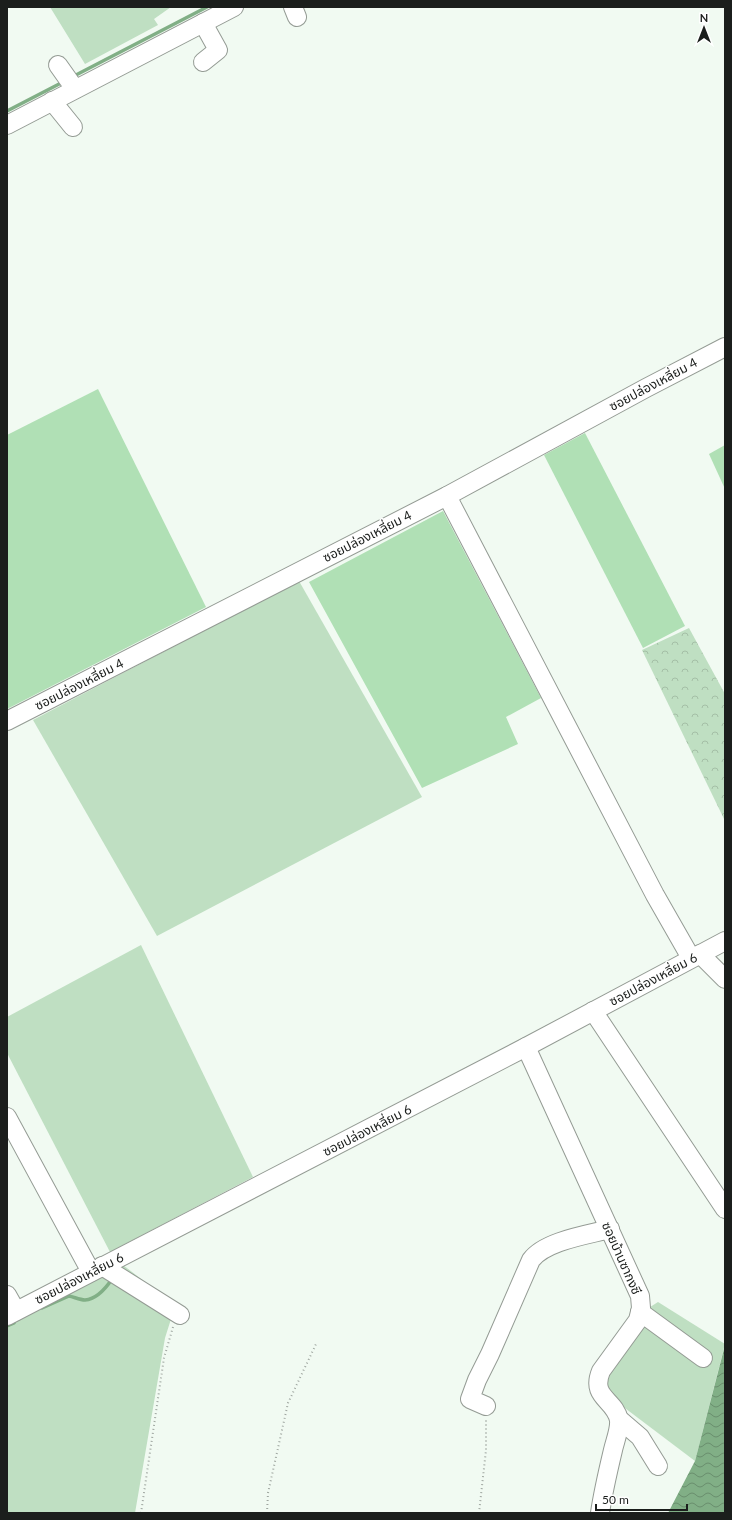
<svg xmlns="http://www.w3.org/2000/svg" width="732" height="1520" font-family="Lato,'Noto Sans Thai',sans-serif">
  <style>
    .green { fill: #bfdfc2 }
    .forest { fill: url(#forest-crowns) }
    .water { fill: url(#water-waves) }
    .lines { fill: none; stroke-linecap: round; stroke-linejoin: round }
    .stream { stroke: #81af86; stroke-width: 3.5 }
    .building { fill: #b0e0b5 }
    .minor-casing { stroke: #949b94; stroke-width: 20 }
    .path { stroke: #9fa6a0; stroke-width: 2; stroke-dasharray: 1 3; stroke-linecap: butt }
    .minor { stroke: #fff; stroke-width: 18 }
    .labels { text-anchor: middle; dominant-baseline: central; stroke-width: 3; stroke-linejoin: round; paint-order: stroke }
    .street-label { font-size: 13px; fill: #1b1e1c; stroke: #fff }
  </style>
  <defs>
    <pattern id="forest-crowns" width="20" height="18" patternUnits="userSpaceOnUse"><rect width="20" height="18" fill="#bfdfc2"/><path d="M2 6a3 3 0 1 1 6 0M12 15a3 3 0 1 1 6 0" fill="none" stroke="#a4bfa6"/></pattern>
    <pattern id="water-waves" width="16" height="10" patternUnits="userSpaceOnUse"><rect width="16" height="10" fill="#81af86"/><path d="M0 5q4-4 8 0t8 0" fill="none" stroke="#698e6d"/></pattern>
  </defs>
  <rect width="100%" height="100%" fill="#f1faf2"/>
  <g class="green">
    <path d="M 50,7 L 171,7 L 154,19 L 158,25 L 85,64 Z"/>
    <path d="M 299,581 L 422,797 L 157,936 L 33,720 Z"/>
    <path d="M 141,945 L 253,1177 L 110,1252 L 7,1053 L 7,1017 Z"/>
    <path d="M 123,1265 L 145,1282 L 138,1299 L 171,1319 L 165,1338 L 135,1513 L 7,1513 L 7,1320 Z"/>
    <path d="M 658,1302 L 725,1344 L 695,1461 L 605,1393 L 601,1384 L 647,1309 Z"/>
  </g>
  <path class="forest" d="M 689,628 L 725,694 L 725,821 L 642,650 Z"/>
  <path class="water" d="M 725,1345 L 725,1513 L 668,1513 L 695,1461 Z"/>
  <g class="lines">
    <g class="stream">
      <path d="M 74,76 L 207,7"/>
      <path d="M 7,111 L 63,82"/>
      <path d="M 42,1308 L 69,1296 C 74,1297 80,1300 85,1300 C 97,1299 106,1288 112,1279"/>
      <path d="M 7,1326 L 14,1323"/>
    </g>
  </g>
  <g class="building">
    <path d="M 98,389 L 206,607 L 7,709 L 7,435 Z"/>
    <path d="M 585,433 L 685,626 L 643,648 L 544,455 Z"/>
    <path d="M 725,445 L 725,489 L 709,454 Z"/>
    <path d="M 443,511 L 541,698 L 506,717 L 518,744 L 422,788 L 309,582 Z"/>
  </g>
  <g class="lines">
    <defs>
      <g id="minor">
        <path d="M 293,7 L 297,17"/>
        <path d="M 203,62 L 218,50 L 203,23"/>
        <path d="M 58,65 L 75,89"/>
        <path d="M 52,101 L 73,127"/>
        <path d="M 7,125 L 234,7"/>
        <path d="M 447,496 L 655,895 L 691,958"/>
        <path d="M 7,721 L 447,496 L 646,388 L 725,347"/>
        <path d="M 700,954 L 725,979"/>
        <path d="M 593,1011 L 725,1209"/>
        <path d="M 526,1047 L 640,1296 L 641,1308 L 638,1320 L 601,1371 C 590,1398 615,1399 619,1420 C 620,1429 615,1441 613,1450 C 608,1471 603,1492 600,1513"/>
        <path d="M 7,1117 L 91,1272"/>
        <path d="M 102,1266 L 180,1315"/>
        <path d="M 7,1295 L 16,1311"/>
        <path d="M 640,1312 L 703,1358"/>
        <path d="M 7,1316 L 526,1047 L 725,941"/>
        <path d="M 486,1406 L 470,1399 L 477,1380 L 490,1354 L 531,1260 C 545,1241 587,1235 610,1229"/>
        <path d="M 619,1419 L 640,1437 L 658,1466"/>
      </g>
    </defs>
    <use href="#minor" class="minor-casing"/>
    <g class="path">
      <path d="M 141,1513 L 164,1358 L 173,1327"/>
      <path d="M 267,1513 L 268,1493 L 288,1403 L 317,1342"/>
      <path d="M 479,1513 L 486,1450 L 486,1420"/>
    </g>
    <use href="#minor" class="minor"/>
  </g>
  <g class="labels">
    <g class="street-label">
      <text transform="translate(653 384) rotate(-28)">ซอยปล่องเหลี่ยม 4</text>
      <text transform="translate(367 536) rotate(-27)">ซอยปล่องเหลี่ยม 4</text>
      <text transform="translate(79 684) rotate(-27)">ซอยปล่องเหลี่ยม 4</text>
      <text transform="translate(653 979) rotate(-28)">ซอยปล่องเหลี่ยม 6</text>
      <text transform="translate(367 1130) rotate(-27)">ซอยปล่องเหลี่ยม 6</text>
      <text transform="translate(622 1258) rotate(66)">ซอยบ้านซากงซี</text>
      <text transform="translate(79 1278) rotate(-27)">ซอยปล่องเหลี่ยม 6</text>
    </g>
  </g>
  <rect width="732" height="1520" fill="none" stroke="#1b1e1c" stroke-width="16"/>
  <g transform="translate(704 28)" stroke="#ffffff" stroke-width="3" paint-order="stroke">
  <path d="M0-3L7 15L0 10L-7 15Z" fill="#1b1e1c"/>
  <text y="-6" font-size="11" font-weight="bold" text-anchor="middle" fill="#1b1e1c">N</text>
  </g>
  <path d="M596 1504v6h91v-6" fill="none" stroke="#1b1e1c" stroke-width="2"/>
  <text x="602" y="1504" font-size="12" fill="#1b1e1c" stroke="#ffffff" stroke-width="3" paint-order="stroke">50 m</text>
</svg>
